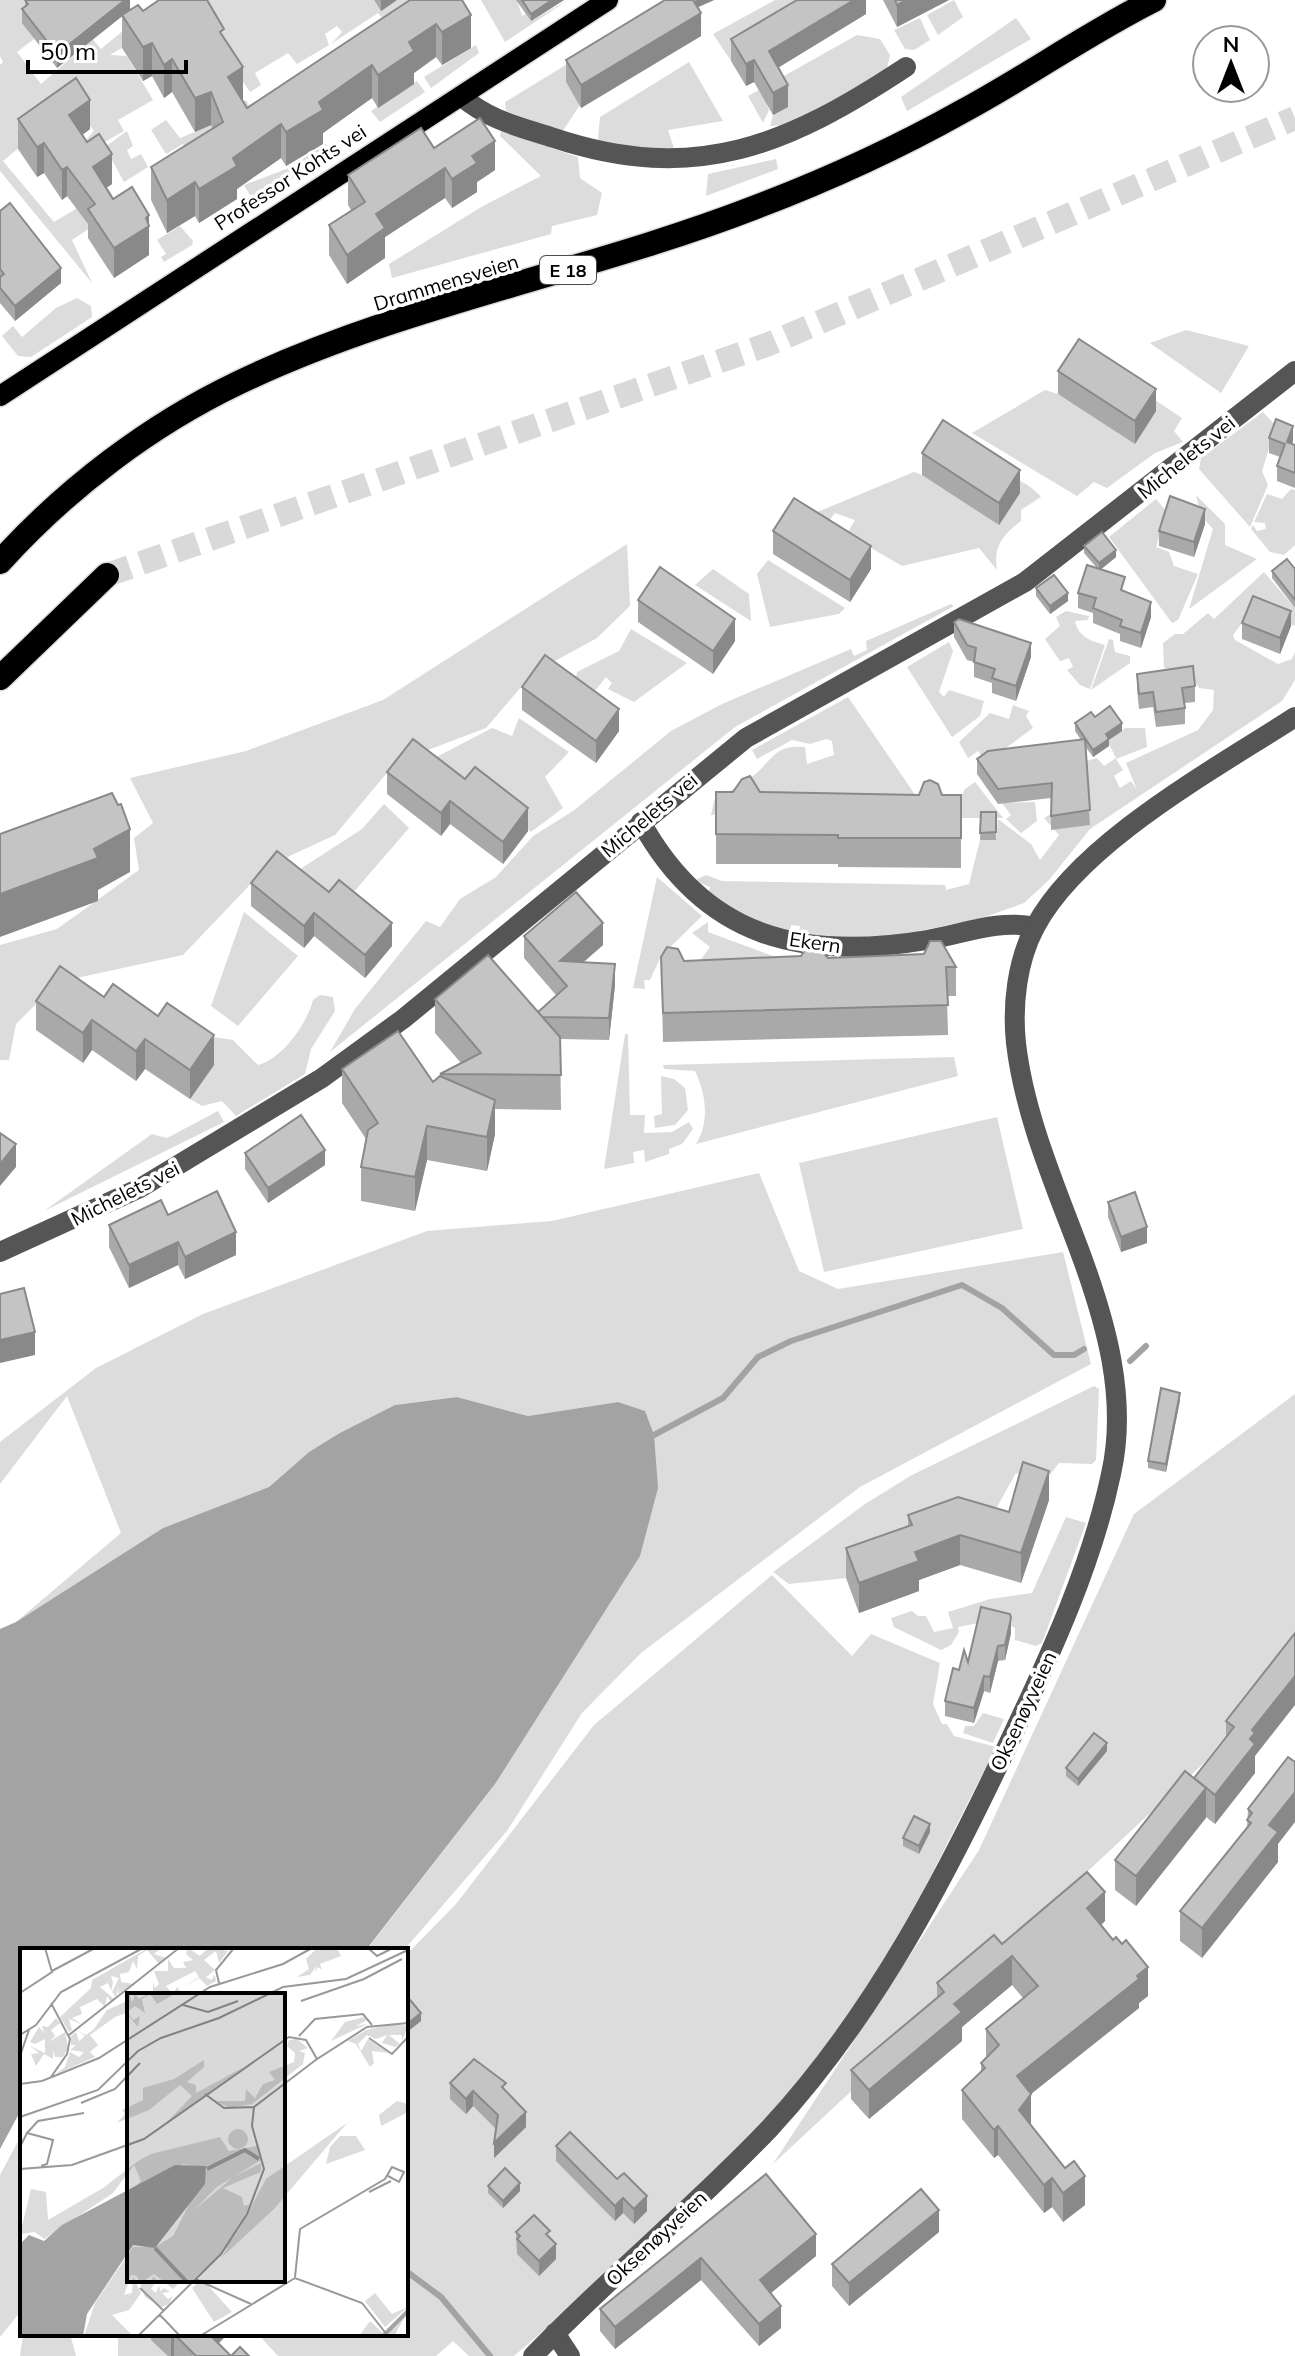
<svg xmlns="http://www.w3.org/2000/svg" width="1295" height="2356" font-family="Mulish,sans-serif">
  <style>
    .green { fill: #dcdcdc }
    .water { fill: #a3a3a3 }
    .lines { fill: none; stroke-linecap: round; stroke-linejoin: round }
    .stream { stroke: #a3a3a3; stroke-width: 6 }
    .highway-tunnel { stroke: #d9d9d9; stroke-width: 24; stroke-dasharray: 24 12; stroke-linecap: butt }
    .major-casing { stroke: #dbdbdb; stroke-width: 23 }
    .highway-casing { stroke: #dbdbdb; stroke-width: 27 }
    .minor { stroke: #555; stroke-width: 20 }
    .major { stroke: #000; stroke-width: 20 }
    .highway { stroke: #000; stroke-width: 24 }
    .wall { fill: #a9a9a9 }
    .shaded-wall { fill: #898989 }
    .building { fill: #c4c4c4; stroke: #898989; stroke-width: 2 }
    .labels { text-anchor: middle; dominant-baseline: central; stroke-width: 7; stroke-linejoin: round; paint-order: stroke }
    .shield { fill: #fff; stroke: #4c4c4c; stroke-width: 2 }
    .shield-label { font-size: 18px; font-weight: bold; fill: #000 }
    .street-label { font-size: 20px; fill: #000; stroke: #fff }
    .inset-river { fill: none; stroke: #a3a3a3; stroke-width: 4 }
    .inset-road { fill: none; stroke: #999; stroke-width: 2 }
    .view { fill: #000; fill-opacity: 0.15; stroke: #000; stroke-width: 4 }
    .inset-edge { fill: none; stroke: #000; stroke-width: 4 }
  </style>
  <rect width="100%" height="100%" fill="#fff"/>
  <g class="green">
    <path d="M 0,0 L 29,0 L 24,5 L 29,11 L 34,39 L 17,52 L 41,84 L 80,50 L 56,18 L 67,9 L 101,49 L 160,0 L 374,0 L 381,10 L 397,0 L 408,0 L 382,18 L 378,13 L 331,44 L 342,32 L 337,26 L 325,34 L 329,45 L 297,64 L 288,53 L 255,73 L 261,85 L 250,92 L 191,7 L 110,55 L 127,56 L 153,100 L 118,120 L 124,131 L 91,150 L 85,141 L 94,131 L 72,103 L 3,161 L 54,222 L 109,189 L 119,209 L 72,240 L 92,283 L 0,171 L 0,65 L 3,62 L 0,56 Z"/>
    <path d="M 481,0 L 517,0 L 522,16 L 526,14 L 531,21 L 568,0 L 505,42 Z"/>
    <path d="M 672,0 L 694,9 L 702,24 L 566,82 L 580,105 L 562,132 L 506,111 L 505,102 Z"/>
    <path d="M 775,0 L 833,0 L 731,61 L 713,34 Z"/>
    <path d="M 954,0 L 963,17 L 938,35 L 927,15 Z"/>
    <path d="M 920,18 L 930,40 L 914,50 L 905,49 L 894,30 Z"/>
    <path d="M 1016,18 L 1031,39 L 907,111 L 901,97 Z"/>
    <path d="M 857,35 L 880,39 L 890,55 L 887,69 C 860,85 800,128 770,126 L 773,115 L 788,107 L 767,105 L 769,110 L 763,123 L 748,96 Z"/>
    <path d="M 476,45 L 479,53 L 431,88 L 424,77 Z"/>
    <path d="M 689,62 L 723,121 L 668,130 L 674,148 L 636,149 L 602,143 L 598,139 L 600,117 Z"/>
    <path d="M 417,81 L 425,92 L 380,122 L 371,111 Z"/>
    <path d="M 246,100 L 253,112 L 189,154 L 183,144 L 166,154 L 151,130 L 166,120 L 180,138 L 202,129 Z"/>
    <path d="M 127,131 L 133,146 L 127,150 L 131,159 L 141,154 L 148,167 L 124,182 L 105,147 Z"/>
    <path d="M 501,131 L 578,157 L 580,178 L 602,193 L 597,215 L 552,226 L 551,234 L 392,278 L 389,264 L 483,206 L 541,176 L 500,136 Z"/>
    <path d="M 326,144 L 331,153 L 251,206 L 247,201 L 251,197 L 244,185 L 289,168 Z"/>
    <path d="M 776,159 L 778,169 L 706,196 L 708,174 Z"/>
    <path d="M 180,226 L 193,241 L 192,245 L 164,262 L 161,257 L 166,254 L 157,240 Z"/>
    <path d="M 77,298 L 91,306 L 92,317 L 31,357 L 18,356 L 2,336 L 13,326 L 22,337 L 56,308 Z"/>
    <path d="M 1186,330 L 1249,346 L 1221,393 L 1150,343 Z"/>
    <path d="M 1045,390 L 1058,394 L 1146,394 L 1182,418 L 1174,431 L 1183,442 L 1155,453 L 1107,488 L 1094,482 L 1077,496 L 972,433 Z"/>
    <path d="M 1263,412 L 1276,426 L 1262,471 L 1268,485 L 1250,527 L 1199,469 L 1201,458 Z"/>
    <path d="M 914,472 L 922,475 C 962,475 1013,463 1041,497 L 1021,510 L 1021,521 C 1003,535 993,546 997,570 L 979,548 L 902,566 L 847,534 L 855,520 L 835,513 L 824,527 L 810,515 Z"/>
    <path d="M 1291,489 L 1295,490 L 1295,545 L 1284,555 L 1270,552 L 1251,529 L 1253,525 L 1257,531 L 1266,529 L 1265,523 L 1254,522 L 1267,494 L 1282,499 Z"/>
    <path d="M 1196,495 L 1225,524 L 1225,545 L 1257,559 L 1189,609 L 1213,529 L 1201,516 Z"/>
    <path d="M 1156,499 L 1167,512 L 1156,547 L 1169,552 L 1174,566 L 1198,574 L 1178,620 L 1172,623 L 1109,537 Z"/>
    <path d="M 627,544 L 630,606 L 597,638 L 533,673 L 486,728 L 396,762 L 335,835 L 268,866 L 183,955 L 58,982 L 16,1024 L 9,1060 L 0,1060 L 0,945 L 57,929 L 139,870 L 134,838 L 153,823 L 130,778 L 246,751 L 383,700 Z"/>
    <path d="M 768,560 L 845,608 L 839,614 L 770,627 L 757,574 Z"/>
    <path d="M 713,569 L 749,594 L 751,621 L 695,585 Z"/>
    <path d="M 1264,572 L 1295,608 L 1295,626 L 1252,610 L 1233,635 L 1235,640 L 1278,664 L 1292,659 L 1295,652 L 1295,680 L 1282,701 L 1090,829 L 1049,880 L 1024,903 L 979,919 L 893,936 L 843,938 L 792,935 L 792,931 L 799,931 L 800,926 L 791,925 L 790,934 L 748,919 L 708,895 L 710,887 L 694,881 L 706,875 L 722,881 L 945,885 L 946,890 L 969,884 L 980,840 L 996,840 L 998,819 L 1031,844 L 1040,860 L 1059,835 L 1044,818 L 1088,792 L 1087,761 L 1097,758 L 1104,766 L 1116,758 L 1108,742 L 1125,728 L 1145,728 L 1147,747 L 1116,759 L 1123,770 L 1114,776 L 1120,788 L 1131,781 L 1137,790 L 1126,763 L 1198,730 L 1213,710 L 1214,690 L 1199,688 L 1189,674 L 1164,668 L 1163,643 L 1175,634 L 1183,634 L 1208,613 L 1214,619 Z"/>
    <path d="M 951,604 L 954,606 L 735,727 L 330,1052 L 355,1009 L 426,921 L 440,927 L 460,899 L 496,877 L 533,836 L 573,811 L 671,731 L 722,704 L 851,649 L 854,656 L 867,650 L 866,641 Z"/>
    <path d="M 1066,611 L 1089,616 L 1088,620 L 1075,621 C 1078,637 1091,641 1105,645 L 1090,689 L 1080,685 L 1067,670 L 1073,667 L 1069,658 L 1060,661 L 1045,639 L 1060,626 L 1056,617 Z"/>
    <path d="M 631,629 L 687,663 L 634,702 L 608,689 L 612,683 L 606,677 L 594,692 L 575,682 L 577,672 L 619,651 Z"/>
    <path d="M 1109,639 L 1113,640 L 1115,652 L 1130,656 L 1130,663 L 1091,690 Z"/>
    <path d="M 949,642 L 953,651 L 939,692 L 944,697 L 949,690 L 984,701 L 980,716 L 952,737 L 907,667 Z"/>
    <path d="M 848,697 L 916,796 L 711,815 L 714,801 C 729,791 750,781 762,768 C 776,752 782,745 805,747 L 807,764 L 834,755 L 832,741 L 826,739 L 810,744 L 792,740 L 757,759 L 752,750 Z"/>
    <path d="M 1013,705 L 1029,711 L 1026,716 L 1033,728 L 987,762 L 978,751 L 968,758 L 959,742 L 990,713 L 1009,719 Z"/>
    <path d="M 519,718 L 569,752 L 545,777 L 563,808 L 531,832 L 478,788 L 427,762 L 492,728 L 512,736 Z"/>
    <path d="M 975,782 L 1003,818 L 951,818 L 965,789 Z"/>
    <path d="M 1035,802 L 1037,821 L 1021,833 L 1006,819 L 1011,815 L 1002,803 Z"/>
    <path d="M 384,804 L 409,828 L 346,901 L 291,875 L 362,829 Z"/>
    <path d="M 657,877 L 702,916 L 661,956 L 650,980 L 644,980 L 645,989 L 633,988 Z"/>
    <path d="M 244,912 L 298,956 L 238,1026 L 211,1006 Z"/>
    <path d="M 708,922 L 708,932 L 786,961 L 682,985 L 710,947 L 692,933 Z"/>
    <path d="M 320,995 L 333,997 L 335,1011 L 311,1049 L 305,1074 L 236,1116 L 222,1101 L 202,1106 L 190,1099 L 186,1033 L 233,1040 L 258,1065 C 282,1059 307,1024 313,1000 Z"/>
    <path d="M 625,1034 L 628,1034 L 630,1115 L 645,1115 L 644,1133 L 672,1132 L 689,1122 L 693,1129 L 682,1144 L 669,1149 L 669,1154 L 645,1162 L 644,1150 L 633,1152 L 634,1163 L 604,1169 Z"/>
    <path d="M 954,1057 L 958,1076 L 696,1144 C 710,1122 706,1094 695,1071 L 664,1069 L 663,1065 Z"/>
    <path d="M 661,1076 L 674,1079 L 685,1088 L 688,1110 L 675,1125 L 655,1128 L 654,1116 L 662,1114 Z"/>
    <path d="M 218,1111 L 224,1122 L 44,1211 L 152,1134 L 167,1138 Z"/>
    <path d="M 997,1117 L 1023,1229 L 824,1272 L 799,1163 Z"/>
    <path d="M 759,1173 L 799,1271 L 838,1289 L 1063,1252 L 1091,1364 L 860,1487 L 641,1653 L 582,1713 L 507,1831 L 404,1950 L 370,1950 L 369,1947 L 495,1784 L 653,1445 L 654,1435 L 618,1402 L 528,1416 L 457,1397 L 395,1405 L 309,1452 L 269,1487 L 163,1528 L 16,1622 L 121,1533 L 67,1396 L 0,1484 L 0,1442 L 96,1368 L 203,1314 L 427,1231 L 552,1221 Z"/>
    <path d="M 1094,1386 L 1099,1389 L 1096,1460 L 1092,1464 L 1059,1463 L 1050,1475 L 1026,1477 L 1016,1473 L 983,1532 L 846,1578 L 789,1584 L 773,1572 L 865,1504 L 912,1475 Z"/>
    <path d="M 1295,1394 L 1295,1647 L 1205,1762 L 773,2164 L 979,1850 L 1134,1514 Z"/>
    <path d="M 1066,1517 L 1086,1523 L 1042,1643 L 1036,1646 L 1015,1640 L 1015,1628 L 999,1619 L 958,1627 L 959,1632 L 951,1645 L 941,1650 L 894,1627 L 891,1618 L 912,1611 L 918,1616 L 926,1616 L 934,1632 L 953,1628 L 948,1612 L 990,1599 L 1032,1593 Z"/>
    <path d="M 772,1575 L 852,1656 L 871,1634 L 940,1663 L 933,1704 L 942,1724 L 947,1724 L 954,1736 L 996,1747 L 852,2032 L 771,2135 L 514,2356 L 469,2356 L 453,2341 L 436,2356 L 278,2356 L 258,2334 L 406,2334 L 406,1955 L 456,1904 L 594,1725 Z"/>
    <path d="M 983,1713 L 1004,1719 L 993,1743 L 963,1733 L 965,1726 L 974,1726 Z"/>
    <path d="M 22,2134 L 22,2310 L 0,2337 L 0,2175 Z"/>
    <path d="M 23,2334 L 70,2334 L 76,2356 L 20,2356 Z"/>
    <path d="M 118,2334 L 157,2334 L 168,2356 L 118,2356 Z"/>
  </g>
  <path class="water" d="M 457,1397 L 528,1416 L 618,1402 L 645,1411 L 654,1435 L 658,1488 L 640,1556 L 495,1784 L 366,1950 L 22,1950 L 22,2108 L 0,2149 L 0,1629 L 16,1622 L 163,1528 L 269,1487 L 309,1452 L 340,1433 L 395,1405 Z"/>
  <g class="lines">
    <g class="stream">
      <path d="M 1130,1361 L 1146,1346"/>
      <path d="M 654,1435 L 723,1398 L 758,1357 L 791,1341 L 962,1285 L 1002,1308 L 1054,1355 L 1074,1355 L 1084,1349"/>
      <path d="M 406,2271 L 441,2297 L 490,2356"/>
    </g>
    <path class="highway-tunnel" d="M 107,575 L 769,344 L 1295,118"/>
    <defs>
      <path id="major" d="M 0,396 L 608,0"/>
      <g id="highway">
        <path d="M 0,562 C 66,489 150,425 238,383 C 403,304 586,273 756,207 C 827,180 897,148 963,111 C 1028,76 1088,33 1154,0"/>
        <path d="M 0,678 L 107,575"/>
      </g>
    </defs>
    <use href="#major" class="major-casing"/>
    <use href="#highway" class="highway-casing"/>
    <g class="minor">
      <path d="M 461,96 C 488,120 520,127 554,138 C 696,185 788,145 906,67"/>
      <path d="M 641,822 C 705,938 802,961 927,940 C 964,934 997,919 1035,927"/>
      <path d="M 0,1252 L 140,1188 L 322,1078 L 403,1019 L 746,738 L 1025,582 L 1295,371"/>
      <path d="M 555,2333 L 570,2356"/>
      <path d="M 533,2356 C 609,2277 694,2208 769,2129 C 875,2015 948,1873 1013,1734 C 1052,1651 1092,1564 1111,1474 C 1128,1399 1106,1322 1080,1252 C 1055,1185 1024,1114 1016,1043 C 1012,1005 1017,961 1035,927 C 1080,842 1215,769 1295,717"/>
    </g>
    <use href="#major" class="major"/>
    <use href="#highway" class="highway"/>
  </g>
  <g class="wall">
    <path d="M 25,0 L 130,0 L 130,10 L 143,11 L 224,39 L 243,100 L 247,108 L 410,0 L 471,48 L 442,65 L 436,57 L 414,73 L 414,84 L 378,108 L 372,98 L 323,133 L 323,144 L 286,166 L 281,158 L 237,189 L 237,199 L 199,223 L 195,216 L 167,233 L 151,200 L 151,167 L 213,129 L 211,125 L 195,132 L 172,92 L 164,98 L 152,76 L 143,81 L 122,48 L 122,16 L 57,68 L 22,23 L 22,9 L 25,7 Z"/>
    <path d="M 374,0 L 397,0 L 381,11 Z"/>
    <path d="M 516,0 L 564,0 L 531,21 Z"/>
    <path d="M 665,0 L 714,0 L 698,7 L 701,36 L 581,108 L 566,82 L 566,60 Z"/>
    <path d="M 866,0 L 866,14 L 778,68 L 788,107 L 773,115 L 754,82 L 746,86 L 731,61 L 731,39 Z"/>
    <path d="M 883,0 L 949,0 L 897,27 Z"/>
    <path d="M 18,119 L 90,129 L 82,135 L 112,184 L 106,188 L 113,199 L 149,215 L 149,255 L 114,278 L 88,238 L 88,224 L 67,196 L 62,200 L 44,173 L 37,177 L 18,149 Z"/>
    <path d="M 434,148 L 495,170 L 477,182 L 477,192 L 452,208 L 445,198 L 385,237 L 385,258 L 347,284 L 329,255 L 329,225 L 351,210 L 348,205 L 348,175 Z"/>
    <path d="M 0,211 L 61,283 L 15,321 L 0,303 Z"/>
    <path d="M 1058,371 L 1156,411 L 1135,444 L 1058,394 Z"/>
    <path d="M 1269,438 L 1293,441 L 1292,443 L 1295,445 L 1295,488 L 1277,481 L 1277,466 L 1280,457 L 1269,453 Z"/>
    <path d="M 922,453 L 1020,493 L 999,525 L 922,475 Z"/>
    <path d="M 1205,524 L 1194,557 L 1159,546 L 1159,531 Z"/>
    <path d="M 773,531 L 871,569 L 850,602 L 773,554 Z"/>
    <path d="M 1084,546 L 1116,557 L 1101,569 L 1151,617 L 1141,648 L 1120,641 L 1120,634 L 1093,623 L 1093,613 L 1078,608 L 1078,593 L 1096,567 L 1084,553 Z"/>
    <path d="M 1295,569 L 1295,608 L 1272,578 L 1272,571 Z"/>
    <path d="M 1036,588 L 1068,601 L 1050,614 L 1036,596 Z"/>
    <path d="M 638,600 L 735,641 L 713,674 L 638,622 Z"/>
    <path d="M 954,622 L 1031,657 L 1016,701 L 992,693 L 992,683 L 974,677 L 974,662 L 967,660 L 954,637 Z"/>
    <path d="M 1242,623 L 1291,626 L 1280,654 L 1242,639 Z"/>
    <path d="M 1137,674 L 1195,686 L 1195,702 L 1185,703 L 1185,724 L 1156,727 L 1153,707 L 1139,709 L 1137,689 Z"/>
    <path d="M 522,687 L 619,731 L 596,763 L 522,710 Z"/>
    <path d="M 1095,717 L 1122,731 L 1109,740 L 1109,746 L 1093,757 L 1085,746 L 1090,825 L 1051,830 L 1051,798 L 998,804 L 977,774 L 977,759 L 1081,740 L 1075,731 L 1075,723 Z"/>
    <path d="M 387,772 L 528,831 L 503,864 L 450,824 L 441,836 L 387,794 Z"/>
    <path d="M 716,792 L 961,795 L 961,868 L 838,867 L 838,864 L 716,864 Z"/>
    <path d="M 981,812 L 996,812 L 996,840 L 980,840 Z"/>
    <path d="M 251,883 L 392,946 L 365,978 L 314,936 L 304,948 L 251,906 Z"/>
    <path d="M 524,936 L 603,945 L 584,962 L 615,985 L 609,1040 L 560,1039 L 561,1110 L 495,1109 L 495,1134 L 487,1171 L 427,1160 L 415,1211 L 361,1201 L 361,1167 L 366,1139 L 342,1103 L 342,1069 L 433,1082 L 440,1076 L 440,1074 L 461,1063 L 435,1033 L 435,999 L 538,1012 L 556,995 L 524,958 Z"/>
    <path d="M 661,957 L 684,961 L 828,958 L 956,967 L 956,996 L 947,996 L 948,1035 L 663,1042 Z"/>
    <path d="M 104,997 L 214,1065 L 190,1099 L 145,1069 L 136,1081 L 92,1050 L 83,1063 L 36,1030 L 36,1001 Z"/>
    <path d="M 245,1153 L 325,1165 L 268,1203 L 245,1169 Z"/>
    <path d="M 1108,1202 L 1147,1243 L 1121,1252 L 1108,1217 Z"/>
    <path d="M 168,1215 L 236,1255 L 185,1279 L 178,1265 L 129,1288 L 109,1247 L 109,1225 Z"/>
    <path d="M 1180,1400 L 1166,1472 L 1148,1468 L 1148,1461 Z"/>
    <path d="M 1049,1500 L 1021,1583 L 960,1565 L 919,1580 L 919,1591 L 859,1613 L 846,1578 L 846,1548 L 908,1526 L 908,1515 L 1009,1512 Z"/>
    <path d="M 1011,1633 L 1005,1660 L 998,1661 L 990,1693 L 984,1691 L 974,1723 L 945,1716 L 945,1701 L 959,1670 L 968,1662 Z"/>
    <path d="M 1295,1633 L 1255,1756 L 1255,1773 L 1215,1824 L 1206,1817 L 1136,1906 L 1115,1890 L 1115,1860 L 1194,1778 L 1226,1737 L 1226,1721 Z"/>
    <path d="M 1107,1751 L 1078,1786 L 1066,1776 L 1066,1768 Z"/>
    <path d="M 1295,1762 L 1278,1844 L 1278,1862 L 1202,1958 L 1180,1941 L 1180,1911 L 1247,1828 L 1248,1809 Z"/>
    <path d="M 930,1832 L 919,1854 L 903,1846 L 903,1838 Z"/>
    <path d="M 1105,1921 L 1101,1925 L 1148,1996 L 1139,2003 L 1139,2008 L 1031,2094 L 1030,2124 L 1085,2205 L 1063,2222 L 1052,2207 L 1044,2213 L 998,2155 L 994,2158 L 962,2119 L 962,2090 L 981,2072 L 981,2063 L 986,2058 L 986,2029 L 1023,1998 L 1012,1985 L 962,2027 L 962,2041 L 869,2119 L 851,2099 L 851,2070 L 937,1998 L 937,1983 L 1002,1944 Z"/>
    <path d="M 450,2083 L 506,2091 L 526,2127 L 494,2158 L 496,2129 L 473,2106 L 466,2114 L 450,2099 Z"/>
    <path d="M 556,2146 L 647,2211 L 634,2224 L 623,2213 L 615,2221 L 556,2161 Z"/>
    <path d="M 766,2174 L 816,2256 L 771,2293 L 781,2328 L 759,2346 L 701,2280 L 615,2349 L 600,2331 L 600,2309 Z"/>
    <path d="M 488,2186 L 520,2191 L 503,2208 L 488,2193 Z"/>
    <path d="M 516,2232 L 550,2238 L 556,2259 L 539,2276 L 517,2254 Z"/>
    <path d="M 939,2232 L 849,2306 L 832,2286 L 832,2264 Z"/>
    <path d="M 151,2334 L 228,2334 L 218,2343 L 231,2356 L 249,2356 L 168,2356 L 151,2340 Z"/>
  </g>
  <g class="shaded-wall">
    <path d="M 125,0 L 130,0 L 130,10 L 57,68 L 57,54 Z"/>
    <path d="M 381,0 L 397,0 L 381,11 Z"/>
    <path d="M 552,0 L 564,0 L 531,21 L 531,14 Z"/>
    <path d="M 697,0 L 714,0 L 694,9 L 694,2 Z"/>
    <path d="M 854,0 L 866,0 L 866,14 L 769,73 L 769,51 Z"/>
    <path d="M 906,0 L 949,0 L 897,27 L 897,5 Z"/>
    <path d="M 701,13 L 701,36 L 581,108 L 581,85 Z"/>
    <path d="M 471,15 L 471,48 L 442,65 L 442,32 Z"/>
    <path d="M 436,24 L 436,57 L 414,73 L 414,84 L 378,108 L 378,75 L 409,42 Z"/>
    <path d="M 152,43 L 152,76 L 143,81 L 143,47 Z"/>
    <path d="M 172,59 L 172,92 L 164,98 L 164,65 Z"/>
    <path d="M 754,60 L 754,82 L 746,86 L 746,64 Z"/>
    <path d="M 372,65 L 372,98 L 323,133 L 323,144 L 286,166 L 286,132 L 319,102 Z"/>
    <path d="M 243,67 L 243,101 L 228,77 Z"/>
    <path d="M 788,85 L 788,107 L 773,115 L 773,93 Z"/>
    <path d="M 211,92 L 211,125 L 195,132 L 195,98 Z"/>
    <path d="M 90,100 L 90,129 L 69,145 L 69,115 Z"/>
    <path d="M 281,124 L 281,158 L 237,189 L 237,199 L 199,223 L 199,189 L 233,158 Z"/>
    <path d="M 495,141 L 495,170 L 477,182 L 477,192 L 452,208 L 452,179 L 472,156 Z"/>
    <path d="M 44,143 L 44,173 L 37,177 L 37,147 Z"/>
    <path d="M 112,154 L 112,184 L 93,197 L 93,167 Z"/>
    <path d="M 67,167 L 67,196 L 62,200 L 62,170 Z"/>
    <path d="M 445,168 L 445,198 L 385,237 L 385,258 L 347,284 L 347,255 L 376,214 Z"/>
    <path d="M 195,182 L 195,216 L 167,233 L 167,200 Z"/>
    <path d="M 149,215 L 149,255 L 114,278 L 114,248 Z"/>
    <path d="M 61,268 L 61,283 L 15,321 L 15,306 Z"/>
    <path d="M 1156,389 L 1156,411 L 1135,444 L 1135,421 Z"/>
    <path d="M 1293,426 L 1293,441 L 1287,457 L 1287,442 Z"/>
    <path d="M 1020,470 L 1020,493 L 999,525 L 999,503 Z"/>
    <path d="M 1205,509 L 1205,524 L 1194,557 L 1194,542 Z"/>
    <path d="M 871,546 L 871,569 L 850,602 L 850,580 Z"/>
    <path d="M 1116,550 L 1116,557 L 1099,571 L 1099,563 Z"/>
    <path d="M 1068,593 L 1068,601 L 1050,614 L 1050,606 Z"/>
    <path d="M 1151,602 L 1151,617 L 1141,648 L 1141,633 Z"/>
    <path d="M 1291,611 L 1291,626 L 1280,654 L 1280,638 Z"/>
    <path d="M 735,619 L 735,641 L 713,674 L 713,651 Z"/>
    <path d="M 1031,643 L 1031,657 L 1016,701 L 1016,686 Z"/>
    <path d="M 619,709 L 619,731 L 596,763 L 596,741 Z"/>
    <path d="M 1122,723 L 1122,731 L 1109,740 L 1109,746 L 1093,757 L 1093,750 L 1106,734 Z"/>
    <path d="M 450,801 L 450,824 L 441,836 L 441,813 Z"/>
    <path d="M 528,808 L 528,831 L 503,864 L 503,842 Z"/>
    <path d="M 130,829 L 130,872 L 98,890 L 98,901 L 0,937 L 0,894 L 94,849 Z"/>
    <path d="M 314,913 L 314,936 L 304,948 L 304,926 Z"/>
    <path d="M 392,923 L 392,946 L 365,978 L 365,955 Z"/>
    <path d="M 603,923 L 603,945 L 562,980 L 560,961 Z"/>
    <path d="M 615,964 L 615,985 L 609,1040 L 609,1018 Z"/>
    <path d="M 92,1020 L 92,1050 L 83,1063 L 83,1033 Z"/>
    <path d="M 214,1035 L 214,1065 L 190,1099 L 190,1070 Z"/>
    <path d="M 145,1039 L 145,1069 L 136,1081 L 136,1051 Z"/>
    <path d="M 495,1100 L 495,1134 L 487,1171 L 487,1137 Z"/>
    <path d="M 427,1126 L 427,1160 L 415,1211 L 415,1177 Z"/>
    <path d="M 16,1144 L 16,1167 L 0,1186 L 0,1164 Z"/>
    <path d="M 325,1150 L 325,1165 L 268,1203 L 268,1188 Z"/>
    <path d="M 1147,1227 L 1147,1243 L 1121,1252 L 1121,1237 Z"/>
    <path d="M 236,1232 L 236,1255 L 185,1279 L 185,1257 Z"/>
    <path d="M 178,1242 L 178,1265 L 129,1288 L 129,1265 Z"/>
    <path d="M 35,1332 L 35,1355 L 0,1363 L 0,1340 Z"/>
    <path d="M 1180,1393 L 1180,1400 L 1166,1472 L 1166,1464 Z"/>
    <path d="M 1049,1471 L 1049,1500 L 1021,1583 L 1021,1553 Z"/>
    <path d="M 960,1535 L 960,1565 L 919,1580 L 919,1591 L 859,1613 L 859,1583 L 915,1552 Z"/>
    <path d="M 1011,1618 L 1011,1633 L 1005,1660 L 1005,1645 Z"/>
    <path d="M 998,1646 L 998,1661 L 990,1693 L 990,1677 Z"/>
    <path d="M 984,1676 L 984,1691 L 974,1723 L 974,1708 Z"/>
    <path d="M 1295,1676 L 1295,1705 L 1255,1756 L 1255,1773 L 1215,1824 L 1215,1795 L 1250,1739 L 1252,1730 Z"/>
    <path d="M 1107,1743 L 1107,1751 L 1078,1786 L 1078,1779 Z"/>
    <path d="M 1206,1788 L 1206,1818 L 1136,1906 L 1136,1876 Z"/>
    <path d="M 1295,1792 L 1295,1822 L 1278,1844 L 1278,1862 L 1202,1958 L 1202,1928 L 1269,1825 Z"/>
    <path d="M 930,1824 L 930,1832 L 919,1854 L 919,1846 Z"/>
    <path d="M 1105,1892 L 1105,1921 L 1087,1937 L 1087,1908 Z"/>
    <path d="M 1012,1956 L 1012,1985 L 962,2027 L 962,2041 L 869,2119 L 869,2090 L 954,2004 Z"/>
    <path d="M 1148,1967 L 1148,1996 L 1139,2003 L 1139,2008 L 1017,2105 L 1017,2076 Z"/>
    <path d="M 421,2013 L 421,2021 L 406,2033 L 406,2025 Z"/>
    <path d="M 473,2091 L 473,2106 L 466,2114 L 466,2099 Z"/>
    <path d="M 1031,2094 L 1031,2123 L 1019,2138 L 1019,2110 Z"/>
    <path d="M 526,2112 L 526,2127 L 494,2158 L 494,2143 Z"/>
    <path d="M 998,2126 L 998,2155 L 994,2158 L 994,2130 Z"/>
    <path d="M 1085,2176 L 1085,2205 L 1063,2222 L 1063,2193 Z"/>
    <path d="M 1052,2178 L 1052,2207 L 1044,2213 L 1044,2185 Z"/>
    <path d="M 520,2183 L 520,2191 L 503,2208 L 503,2201 Z"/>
    <path d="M 647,2196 L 647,2211 L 634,2224 L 634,2209 Z"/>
    <path d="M 623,2198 L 623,2213 L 615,2221 L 615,2206 Z"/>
    <path d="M 939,2210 L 939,2232 L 849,2306 L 849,2283 Z"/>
    <path d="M 816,2234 L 816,2256 L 760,2302 L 760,2280 Z"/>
    <path d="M 556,2244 L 556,2259 L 539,2276 L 539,2261 Z"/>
    <path d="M 701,2258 L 701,2280 L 615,2349 L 615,2327 Z"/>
    <path d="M 781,2306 L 781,2328 L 759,2346 L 759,2324 Z"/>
    <path d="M 174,2334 L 174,2356 L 171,2356 L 171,2337 Z"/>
    <path d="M 207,2334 L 228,2334 L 207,2355 Z"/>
  </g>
  <g class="building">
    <path d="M 25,0 L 125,0 L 57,54 L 22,9 L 28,4 Z"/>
    <path d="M 159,0 L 207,0 L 224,29 L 220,32 L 243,67 L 228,77 L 247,108 L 410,0 L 462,0 L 471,15 L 442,32 L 436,24 L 409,42 L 414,51 L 378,75 L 372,65 L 319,102 L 323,110 L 286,132 L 281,124 L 233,158 L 237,166 L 199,189 L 195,182 L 167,200 L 151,167 L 223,122 L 211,92 L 195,98 L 172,59 L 164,65 L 152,43 L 143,47 L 122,15 L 138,5 L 143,11 Z"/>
    <path d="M 522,0 L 552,0 L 531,14 Z"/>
    <path d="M 665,0 L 693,0 L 701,13 L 581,85 L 566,60 Z"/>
    <path d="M 797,0 L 854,0 L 769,51 L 788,85 L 773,93 L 754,60 L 746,64 L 731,39 Z"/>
    <path d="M 895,0 L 906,0 L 897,5 Z"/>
    <path d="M 76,78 L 90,100 L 69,115 L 87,142 L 99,134 L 112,154 L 93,167 L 113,199 L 132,187 L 149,215 L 146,218 L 149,226 L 114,248 L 88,209 L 95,204 L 67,167 L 62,170 L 44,143 L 37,147 L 18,119 Z"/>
    <path d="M 480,118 L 495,141 L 472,156 L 477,163 L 452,179 L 445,168 L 376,214 L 385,228 L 347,255 L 329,225 L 365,202 L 348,175 L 421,128 L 434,148 Z"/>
    <path d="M 10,203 L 61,268 L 15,306 L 0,288 L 0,277 L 4,274 L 0,269 L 0,211 Z"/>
    <path d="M 1079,339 L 1156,389 L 1135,421 L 1058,371 Z"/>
    <path d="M 1276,419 L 1293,426 L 1287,442 L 1295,445 L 1295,473 L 1277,466 L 1285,444 L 1269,438 Z"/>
    <path d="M 943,420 L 1020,470 L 999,503 L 922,453 Z"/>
    <path d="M 1170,496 L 1205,509 L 1194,542 L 1159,531 Z"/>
    <path d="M 794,498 L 871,546 L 850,580 L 773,531 Z"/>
    <path d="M 1102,532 L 1116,550 L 1099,563 L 1084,546 Z"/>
    <path d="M 1287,559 L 1295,569 L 1295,600 L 1272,571 Z"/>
    <path d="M 1087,565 L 1125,577 L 1121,590 L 1151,602 L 1141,633 L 1120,626 L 1122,620 L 1093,608 L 1096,598 L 1078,593 Z"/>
    <path d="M 660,567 L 735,619 L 713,651 L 638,600 Z"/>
    <path d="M 1054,575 L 1068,593 L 1050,606 L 1036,588 Z"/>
    <path d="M 1253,596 L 1291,611 L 1280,638 L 1242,623 Z"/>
    <path d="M 959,619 L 1031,643 L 1016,686 L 992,678 L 995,669 L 974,662 L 976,648 L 967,645 L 954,622 Z"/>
    <path d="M 545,655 L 619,709 L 596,741 L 522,687 Z"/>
    <path d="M 1193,666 L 1195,686 L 1182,688 L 1185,708 L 1156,712 L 1153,692 L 1139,694 L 1137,674 Z"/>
    <path d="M 1110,706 L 1122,723 L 1106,734 L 1109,739 L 1093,750 L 1075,723 L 1091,712 L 1095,717 Z"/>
    <path d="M 413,739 L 465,779 L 475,767 L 528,808 L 503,842 L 450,801 L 441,813 L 387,772 Z"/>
    <path d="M 1085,739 L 1090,810 L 1051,816 L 1052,783 L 998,789 L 977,759 L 988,751 Z"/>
    <path d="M 750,776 L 760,792 L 919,795 L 924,782 L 930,780 L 938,784 L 942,795 L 961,795 L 961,838 L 838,838 L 838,835 L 716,834 L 716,792 L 733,792 L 742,779 Z"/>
    <path d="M 112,793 L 118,805 L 121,804 L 130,829 L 94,849 L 98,858 L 0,894 L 0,834 Z"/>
    <path d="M 981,812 L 996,812 L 996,832 L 980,833 Z"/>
    <path d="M 277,851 L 329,892 L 339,880 L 392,923 L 365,955 L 314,913 L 304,926 L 251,883 Z"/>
    <path d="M 576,892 L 603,923 L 560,961 L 615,964 L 609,1018 L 542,1017 L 538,1012 L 567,986 L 524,936 Z"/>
    <path d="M 930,941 L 941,941 L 956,967 L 946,967 L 948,1005 L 663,1013 L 661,957 L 667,947 L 678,949 L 684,961 L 801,956 L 808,945 L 815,944 L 828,958 L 924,954 Z"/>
    <path d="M 488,955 L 560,1037 L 561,1075 L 440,1074 L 481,1053 L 435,999 Z"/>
    <path d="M 60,966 L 104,997 L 113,984 L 158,1016 L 167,1003 L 214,1035 L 190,1070 L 145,1039 L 136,1051 L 92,1020 L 83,1033 L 36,1001 Z"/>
    <path d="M 398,1031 L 433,1082 L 440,1076 L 495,1100 L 487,1137 L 427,1126 L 415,1177 L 361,1167 L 368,1130 L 378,1123 L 342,1069 Z"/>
    <path d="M 301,1115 L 325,1150 L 268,1188 L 245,1153 Z"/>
    <path d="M 0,1133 L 16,1144 L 0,1164 Z"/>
    <path d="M 217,1191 L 236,1232 L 185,1257 L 178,1242 L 129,1265 L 109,1225 L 161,1200 L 168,1215 Z"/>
    <path d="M 1135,1192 L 1147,1227 L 1121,1237 L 1108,1202 Z"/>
    <path d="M 24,1288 L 35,1332 L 0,1340 L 0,1294 Z"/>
    <path d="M 1161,1388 L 1180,1393 L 1166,1464 L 1148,1461 Z"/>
    <path d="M 1023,1462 L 1049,1471 L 1021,1553 L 960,1535 L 915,1552 L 919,1561 L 859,1583 L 846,1548 L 912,1525 L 908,1515 L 958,1497 L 1009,1512 Z"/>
    <path d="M 981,1607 L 1010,1614 L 1011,1618 L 1005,1645 L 998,1646 L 990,1677 L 984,1676 L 974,1708 L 945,1701 L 953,1668 L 959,1670 L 964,1650 L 968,1662 Z"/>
    <path d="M 1295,1633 L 1295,1676 L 1252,1730 L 1255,1733 L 1250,1739 L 1255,1744 L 1215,1795 L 1194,1778 L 1234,1727 L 1226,1721 Z"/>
    <path d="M 1094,1733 L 1107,1743 L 1078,1779 L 1066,1768 Z"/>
    <path d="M 1288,1757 L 1295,1762 L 1295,1792 L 1269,1825 L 1278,1832 L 1202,1928 L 1180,1911 L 1251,1823 L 1247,1820 L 1252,1813 L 1248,1809 Z"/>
    <path d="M 1185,1771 L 1206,1788 L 1136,1876 L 1115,1860 Z"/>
    <path d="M 914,1816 L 930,1824 L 919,1846 L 903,1838 Z"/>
    <path d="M 1087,1872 L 1105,1892 L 1087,1908 L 1113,1940 L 1116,1937 L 1122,1944 L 1126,1940 L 1148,1967 L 1137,1976 L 1139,1979 L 1017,2076 L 1031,2094 L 1019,2110 L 1065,2168 L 1074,2161 L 1085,2176 L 1063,2193 L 1052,2178 L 1044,2185 L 998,2126 L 994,2130 L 962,2090 L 985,2068 L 981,2063 L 999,2045 L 986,2029 L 1038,1986 L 1012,1956 L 954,2004 L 962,2012 L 869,2090 L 851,2070 L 944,1992 L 937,1983 L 994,1935 L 1002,1944 Z"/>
    <path d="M 406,1995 L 421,2013 L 406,2025 Z"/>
    <path d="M 474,2059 L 506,2083 L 502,2087 L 526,2112 L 494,2143 L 498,2115 L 473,2091 L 466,2099 L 450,2083 Z"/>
    <path d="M 570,2132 L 617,2179 L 624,2173 L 647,2196 L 634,2209 L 623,2198 L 615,2206 L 556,2146 Z"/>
    <path d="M 505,2168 L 520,2183 L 503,2201 L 488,2186 Z"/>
    <path d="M 766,2174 L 816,2234 L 760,2280 L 781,2306 L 759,2324 L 701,2258 L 615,2327 L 600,2309 Z"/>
    <path d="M 921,2189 L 939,2210 L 849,2283 L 832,2264 Z"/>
    <path d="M 534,2215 L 550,2231 L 546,2234 L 556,2244 L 539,2261 L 517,2239 L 520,2236 L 516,2232 Z"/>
    <path d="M 174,2334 L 209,2334 L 231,2356 L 240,2347 L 249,2356 L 196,2356 Z"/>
  </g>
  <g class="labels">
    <rect class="shield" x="540" y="256" width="56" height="28" rx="6"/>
    <g class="shield-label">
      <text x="568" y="270">E 18</text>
    </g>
    <g class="street-label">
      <text transform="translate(290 177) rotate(-33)">Professor Kohts vei</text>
      <text transform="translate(446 282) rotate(-17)">Drammensveien</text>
      <text transform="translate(1186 457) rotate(-39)">Michelets vei</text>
      <text transform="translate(649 815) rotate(-40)">Michelets vei</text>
      <text transform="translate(815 942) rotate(8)">Ekern</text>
      <text transform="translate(125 1193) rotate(-27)">Michelets vei</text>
      <text transform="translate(1023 1711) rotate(-65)">Oksenøyveien</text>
      <text transform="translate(656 2238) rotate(-43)">Oksenøyveien</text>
    </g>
  </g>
  <g transform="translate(20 1948)">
    <rect width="388" height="388" fill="#fff"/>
    <path d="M 128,0 L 142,0 L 134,6 L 146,10 L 139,16 L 127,2 L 118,8 L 117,21 L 113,13 L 109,24 L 100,26 L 101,34 L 113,36 L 98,46 L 99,38 L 96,49 L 92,44 L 99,30 L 91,28 L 93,35 L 91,43 L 88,35 L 80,39 L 94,51 L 91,54 L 87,48 L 85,59 L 77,51 L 60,59 L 62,66 L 52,70 L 63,77 L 49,71 L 52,82 L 56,80 L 49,84 L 40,69 L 71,40 L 72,32 ZM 168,0 L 180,8 L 188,0 L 208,3 L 199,15 L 196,3 L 184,12 L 195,22 L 186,29 L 191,32 L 195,27 L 196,33 L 187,38 L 179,30 L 161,41 L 179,29 L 175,23 L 146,38 L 153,46 L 157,39 L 160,43 L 137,56 L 130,46 L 122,51 L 125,65 L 115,58 L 107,64 L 113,72 L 120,68 L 118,79 L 106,65 L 95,69 L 70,87 L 78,97 L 70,104 L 75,109 L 36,126 L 45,119 L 50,104 L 59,109 L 64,104 L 50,102 L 56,97 L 51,97 L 51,88 L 56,84 L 59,93 L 65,88 L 58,83 L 66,87 L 74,81 L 87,62 L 107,53 L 109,43 L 112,55 L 115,46 L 119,51 L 133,43 L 133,34 L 135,40 L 139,36 L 134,23 L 148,23 L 148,11 L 154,20 L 166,20 L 163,14 L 173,12 L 166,6 ZM 297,0 L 317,0 L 321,8 L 300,16 L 302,22 L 298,19 L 294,25 L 297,17 L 290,27 L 277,29 L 289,21 L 286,11 ZM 344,69 L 347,72 L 336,78 L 347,76 L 311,93 L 325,74 ZM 36,70 L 40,75 L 31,82 L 35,88 L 29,94 L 45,84 L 48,99 L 43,109 L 35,109 L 33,102 L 33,111 L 24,106 L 16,118 L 11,106 L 19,105 L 10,98 L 25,105 L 25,91 L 15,96 L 10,94 L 19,79 L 24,85 L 22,78 L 28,79 ZM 374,76 L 388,78 L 382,93 L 382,87 L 369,87 L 380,96 L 375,99 L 362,95 L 367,87 L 356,91 L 347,87 L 338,96 L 341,103 L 348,91 L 369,105 L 352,103 L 354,115 L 350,119 L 336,96 L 328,93 L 346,82 ZM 277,91 L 288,100 L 279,103 L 285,105 L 283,116 L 232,156 L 210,160 L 195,153 L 225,153 L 226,141 L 235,150 L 243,136 L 255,132 L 249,124 L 274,114 L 275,105 L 267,98 L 269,92 ZM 184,112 L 184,119 L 167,134 L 176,137 L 176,145 L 224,119 L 147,174 L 172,148 L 160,137 L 129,162 L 97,175 L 105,166 L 102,162 L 123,152 L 123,140 L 154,131 ZM 377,153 L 388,156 L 388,164 L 361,178 L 359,167 ZM 327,175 L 254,261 L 201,310 L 209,298 L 167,337 L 162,332 L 153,341 L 134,326 L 126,331 L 131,336 L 133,328 L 137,332 L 131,341 L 136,345 L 139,337 L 140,343 L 144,340 L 150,344 L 142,345 L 148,351 L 153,348 L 149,356 L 142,359 L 125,349 L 117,328 L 111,327 L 104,347 L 112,345 L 113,328 L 121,345 L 109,362 L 92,367 L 113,388 L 64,388 L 75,355 L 113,299 L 135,299 L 153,288 L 187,221 L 163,216 L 109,244 L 121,233 L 114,217 L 93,245 L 24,291 L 15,284 L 0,286 L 11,241 L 26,244 L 28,272 L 83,240 L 118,213 L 131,206 L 200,189 L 209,203 L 237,198 L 241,212 L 197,239 L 173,263 L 213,229 L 241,215 L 241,224 L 203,240 L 222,249 L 224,258 L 230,256 L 213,292 L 246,231 ZM208 191a10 10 0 1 1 20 0a10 10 0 1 1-20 0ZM 320,188 L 336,188 L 345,202 L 306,216 L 310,199 ZM 182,331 L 212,364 L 194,374 L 172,340 ZM 355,345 L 372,366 L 388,359 L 365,379 L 345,353 ZM 388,363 L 374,388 L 339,388 L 350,373 L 365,387 Z" fill="#dcdcdc"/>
    <path d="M 155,217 L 186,218 L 185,236 L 135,300 L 113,297 L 67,366 L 63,388 L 0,388 L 0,289 L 2,294 L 9,287 L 24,293 L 42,277 Z" fill="#a3a3a3"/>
    <path class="inset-river" d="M 187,221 L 225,202 L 239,211M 135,300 L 167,334M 363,388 L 388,363"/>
    <path class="inset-road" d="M 348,0 L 357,8 L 373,0M 32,23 L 75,0M 199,35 L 196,22 L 214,0M 0,45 L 32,24 L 25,0M 281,53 L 344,31 L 382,11M 163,57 L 188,64 L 218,53M 0,87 L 16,77 L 41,44 L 123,0M 49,87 L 159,0M 279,88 L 295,71 L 343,66 L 352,77M 349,90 L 372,106 L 388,89M 0,108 L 9,82M 31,129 L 47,106 L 50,91 L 31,55M 0,136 L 22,133 L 79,110 L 190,39 L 263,16 L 292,0M 185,146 L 204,160 L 234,159M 61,155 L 95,141 L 120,115M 0,169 L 78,142 L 118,103 L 141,90 L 199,70 L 263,39 L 326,31 L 388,2M 7,185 L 18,173 L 64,165M 0,199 L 7,185 L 33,192 L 27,216 L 21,218M 0,221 L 52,217 L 124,191 L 269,89 L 286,92 L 297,111 L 347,79 L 388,75M 349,244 L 371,233M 275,329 L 280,281 L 365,231 L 372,219 L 384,224 L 379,234 L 368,228M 175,331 L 231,356M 120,340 L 144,363M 140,367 L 160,388M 118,388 L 201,306 L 227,266 L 244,221 L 232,178 L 234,159 L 297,111M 180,388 L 275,330 L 342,355 L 368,388"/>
    <path class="view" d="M 107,45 L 265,45 L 265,334 L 107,334 Z"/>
    <rect width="388" height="388" class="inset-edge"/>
  </g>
  <g transform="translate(1231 64)"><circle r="38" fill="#ffffff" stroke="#999999" stroke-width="2"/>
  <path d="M0-6L14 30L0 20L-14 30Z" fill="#000000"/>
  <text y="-12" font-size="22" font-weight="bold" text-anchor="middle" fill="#000000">N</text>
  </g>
  <path d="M28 60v12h158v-12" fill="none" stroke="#000000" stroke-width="4"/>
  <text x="40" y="60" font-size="24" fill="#000000" stroke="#ffffff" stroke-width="6" paint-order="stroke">50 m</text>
</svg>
